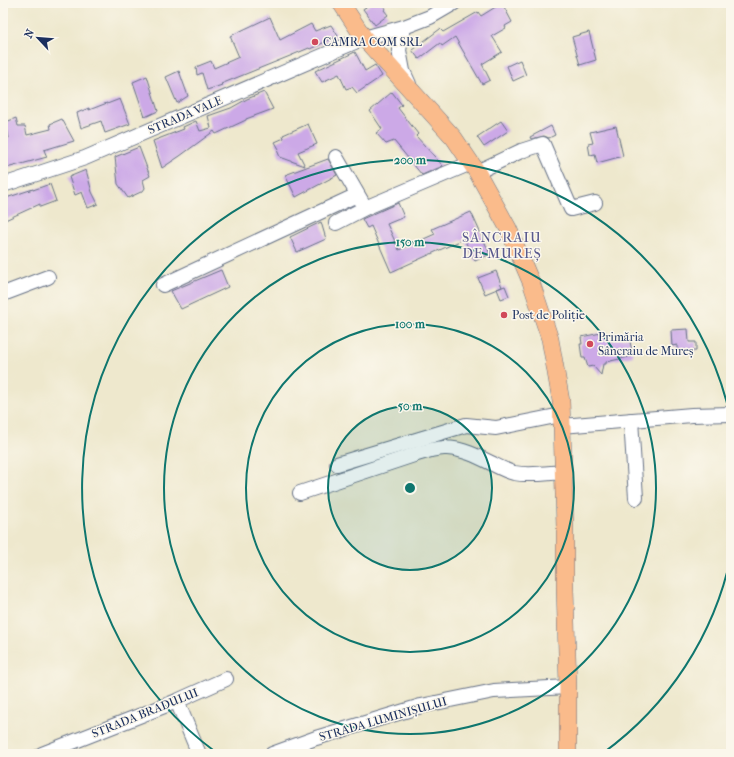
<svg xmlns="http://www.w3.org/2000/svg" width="734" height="757" font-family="'IM FELL French Canon',serif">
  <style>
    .building { fill: #cca9e7 }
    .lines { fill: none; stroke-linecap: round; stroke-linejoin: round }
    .minor-casing { stroke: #657085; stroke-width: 16 }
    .major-casing { stroke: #657085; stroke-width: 18 }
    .minor { stroke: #fff; stroke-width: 14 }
    .major { stroke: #fabb8b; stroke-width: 17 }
    .ring { fill: none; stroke: #0f766e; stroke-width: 2 }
    .poi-dot { fill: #d1495b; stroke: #fbf7ec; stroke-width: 1.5 }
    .labels { text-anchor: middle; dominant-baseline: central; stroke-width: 3; stroke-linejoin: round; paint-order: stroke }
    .poi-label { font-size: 12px; fill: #1b2f5e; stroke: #fbf7ec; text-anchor: start }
    .street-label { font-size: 12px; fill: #1b2f5e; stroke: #fbf7ec }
    .quarter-label { font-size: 14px; letter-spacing: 1px; fill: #595a8e; stroke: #fbf7ec }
    .centre { fill: #0f766e; stroke: #fbf7ec; stroke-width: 2 }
    .ring-label { font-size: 12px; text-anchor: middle; font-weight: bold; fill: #0f766e; stroke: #fbf7ec; stroke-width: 3; stroke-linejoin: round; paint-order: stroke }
  </style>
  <rect width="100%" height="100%" fill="#fbf7ec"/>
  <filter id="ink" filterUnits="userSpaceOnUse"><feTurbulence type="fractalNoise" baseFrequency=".025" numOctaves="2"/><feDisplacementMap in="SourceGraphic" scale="8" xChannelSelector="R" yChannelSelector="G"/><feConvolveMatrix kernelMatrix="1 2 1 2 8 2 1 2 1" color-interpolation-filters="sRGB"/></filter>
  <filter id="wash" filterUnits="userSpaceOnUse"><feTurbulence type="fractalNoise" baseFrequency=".012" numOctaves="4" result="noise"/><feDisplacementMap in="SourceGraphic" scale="16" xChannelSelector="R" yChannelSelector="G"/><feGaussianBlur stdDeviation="0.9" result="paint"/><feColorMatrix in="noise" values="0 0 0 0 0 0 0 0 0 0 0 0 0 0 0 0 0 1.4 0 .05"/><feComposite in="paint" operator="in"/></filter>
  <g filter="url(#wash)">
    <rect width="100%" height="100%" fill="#eee8cd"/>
    <g id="blocks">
      <g class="building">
        <path d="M 372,3 L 382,3 L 386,9 L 384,10 L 388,15 L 375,25 L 363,9 Z"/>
        <path d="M 502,3 L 512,22 L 505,26 L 506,28 L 492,36 L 502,52 L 482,64 L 490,80 L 482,84 L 455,37 L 442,46 L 440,43 L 419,59 L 412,50 L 440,29 L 443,32 L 478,12 L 481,16 Z"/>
        <path d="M 270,17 L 280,40 L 311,24 L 315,31 L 331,25 L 338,36 L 310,49 L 309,48 L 290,56 L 221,84 L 222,85 L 207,90 L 202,73 L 197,75 L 196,67 L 211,61 L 214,68 L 239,57 L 230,36 Z"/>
        <path d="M 589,32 L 596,60 L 580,65 L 572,37 Z"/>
        <path d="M 355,52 L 365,71 L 375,65 L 382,76 L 357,93 L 352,87 L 346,89 L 339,74 L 322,82 L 315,71 Z"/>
        <path d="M 520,60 L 526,75 L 513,81 L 507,66 Z"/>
        <path d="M 179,71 L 188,96 L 177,103 L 166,77 Z"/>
        <path d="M 147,76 L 158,111 L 145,117 L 133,82 Z"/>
        <path d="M 264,92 L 273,109 L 246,119 L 246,120 L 216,134 L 214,131 L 180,156 L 162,168 L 153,141 L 184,129 L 183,127 L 196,121 L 200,131 L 211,128 L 208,116 L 231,108 L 247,99 Z"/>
        <path d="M 392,92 L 402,105 L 398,108 L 418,134 L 416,136 L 443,166 L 422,175 L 394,141 L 386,144 L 376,133 L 382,129 L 370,111 Z"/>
        <path d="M 120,99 L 130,124 L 105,133 L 101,121 L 81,128 L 77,113 L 89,108 L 89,110 L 107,103 L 107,104 Z"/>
        <path d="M 16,118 L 18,126 L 25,126 L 27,135 L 51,129 L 50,124 L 62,119 L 74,141 L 44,150 L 47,157 L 3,169 L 3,140 L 9,138 L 6,122 Z"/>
        <path d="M 501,121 L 508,131 L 484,147 L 477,137 Z"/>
        <path d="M 308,124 L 317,144 L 298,152 L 305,166 L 280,157 L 277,150 L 279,149 L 275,142 L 284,138 L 283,135 Z"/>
        <path d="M 551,126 L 555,135 L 549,138 L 544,136 L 531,139 L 530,137 Z"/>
        <path d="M 616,126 L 623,156 L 597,163 L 595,154 L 590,155 L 588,144 L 593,143 L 590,132 Z"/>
        <path d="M 139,147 L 150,176 L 143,180 L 145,188 L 143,191 L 128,198 L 118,184 L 115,157 Z"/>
        <path d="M 328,159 L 337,175 L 296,197 L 285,175 Z"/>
        <path d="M 86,170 L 92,192 L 98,204 L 88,208 L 82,192 L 75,195 L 69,177 Z"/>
        <path d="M 50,184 L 56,201 L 40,207 L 40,204 L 3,221 L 3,199 L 33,189 L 33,190 Z"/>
        <path d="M 398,203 L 404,217 L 387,224 L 399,250 L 435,234 L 432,229 L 471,212 L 490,254 L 475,261 L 464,239 L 391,272 L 371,226 L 367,228 L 362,219 Z"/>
        <path d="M 321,222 L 326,239 L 297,252 L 290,237 Z"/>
        <path d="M 221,270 L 228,287 L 181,309 L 171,291 Z"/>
        <path d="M 496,271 L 502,287 L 485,294 L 478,278 Z"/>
        <path d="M 505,286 L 509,296 L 501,299 L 497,289 Z"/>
        <path d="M 688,329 L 689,342 L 696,342 L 696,351 L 677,352 L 677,345 L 672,346 L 671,330 Z"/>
        <path d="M 606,332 L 608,341 L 629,337 L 633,356 L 606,362 L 606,364 L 603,364 L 601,375 L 593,366 L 588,367 L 585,358 L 582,358 L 580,344 L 582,344 L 581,337 Z"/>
      </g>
    </g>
  </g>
  <g filter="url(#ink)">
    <use href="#blocks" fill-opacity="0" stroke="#657085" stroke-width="1"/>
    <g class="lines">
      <defs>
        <g id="minor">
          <path d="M 404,27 L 399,50 L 403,71 L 409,84"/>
          <path d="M 336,157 L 362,202"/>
          <path d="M 477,172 L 521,151 L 543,144 L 571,209 L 595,203"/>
          <path d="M 3,185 L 85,158 L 364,38 L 404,27 L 430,17 L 454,3"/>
          <path d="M 336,223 L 365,208 L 471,163"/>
          <path d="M 163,285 L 357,195"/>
          <path d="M 3,294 L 48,277"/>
          <path d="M 631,420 L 636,498"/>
          <path d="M 562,426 L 692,415 L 731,414"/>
          <path d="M 337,464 L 466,425 L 496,428 L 561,415"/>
          <path d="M 300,493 L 414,455 C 423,452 437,447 447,448 C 463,449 477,456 491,463 C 499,467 506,471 514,473 C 530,476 547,473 563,472"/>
          <path d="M 177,701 L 199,754"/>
          <path d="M 42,754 L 177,701 L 226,679"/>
          <path d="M 272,754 L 316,738 L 421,706 L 494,691 L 568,687"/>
        </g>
        <path id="major" d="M 341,3 L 364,38 L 454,138 L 477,172 L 508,228 L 531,282 L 550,339 L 561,401 L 562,426 L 565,528 L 565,588 L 568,687 L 568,754"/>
      </defs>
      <use href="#minor" class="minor-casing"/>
      <use href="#major" class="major-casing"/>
      <use href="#minor" class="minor"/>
      <use href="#major" class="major"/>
    </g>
  </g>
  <circle cx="410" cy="488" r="82" fill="#0f766e" fill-opacity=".12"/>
  <g class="ring">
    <circle cx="410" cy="488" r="82"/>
    <circle cx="410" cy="488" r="164"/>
    <circle cx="410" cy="488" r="246"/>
    <path d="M731 556A328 328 0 0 1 603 753M217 753A328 328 0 1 1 731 420"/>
  </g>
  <g class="poi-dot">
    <circle cx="315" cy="42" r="4"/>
    <circle cx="504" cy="315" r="4"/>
    <circle cx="590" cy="344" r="4"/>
  </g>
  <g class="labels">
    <g class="poi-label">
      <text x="323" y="42">CAMRA COM SRL</text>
      <text x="512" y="315">Post de Poliție</text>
      <text x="598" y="337">Primăria<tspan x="598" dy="14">Sâncraiu de Mureș</tspan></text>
    </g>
    <g class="street-label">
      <text transform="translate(185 115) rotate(-23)">STRADA VALE</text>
      <text transform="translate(145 713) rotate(-22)">STRADA BRADULUI</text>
      <text transform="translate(383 719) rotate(-16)">STRADA LUMINIȘULUI</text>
    </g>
    <g class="quarter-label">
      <text x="502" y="237">SÂNCRAIU<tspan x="502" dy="16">DE MUREȘ</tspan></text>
    </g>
  </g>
  <circle cx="410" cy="488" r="6" class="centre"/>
  <g class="ring-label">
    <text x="410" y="164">200 m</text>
    <text x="410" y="246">150 m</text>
    <text x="410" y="328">100 m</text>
    <text x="410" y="410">50 m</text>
  </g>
  <rect width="734" height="757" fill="none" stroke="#fbf7ec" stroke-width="16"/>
  <g transform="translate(38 38) rotate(296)" stroke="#fbf7ec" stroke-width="3" paint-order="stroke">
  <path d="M0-3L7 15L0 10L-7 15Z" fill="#1b2f5e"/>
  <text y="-6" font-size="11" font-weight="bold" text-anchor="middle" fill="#1b2f5e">N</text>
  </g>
</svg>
